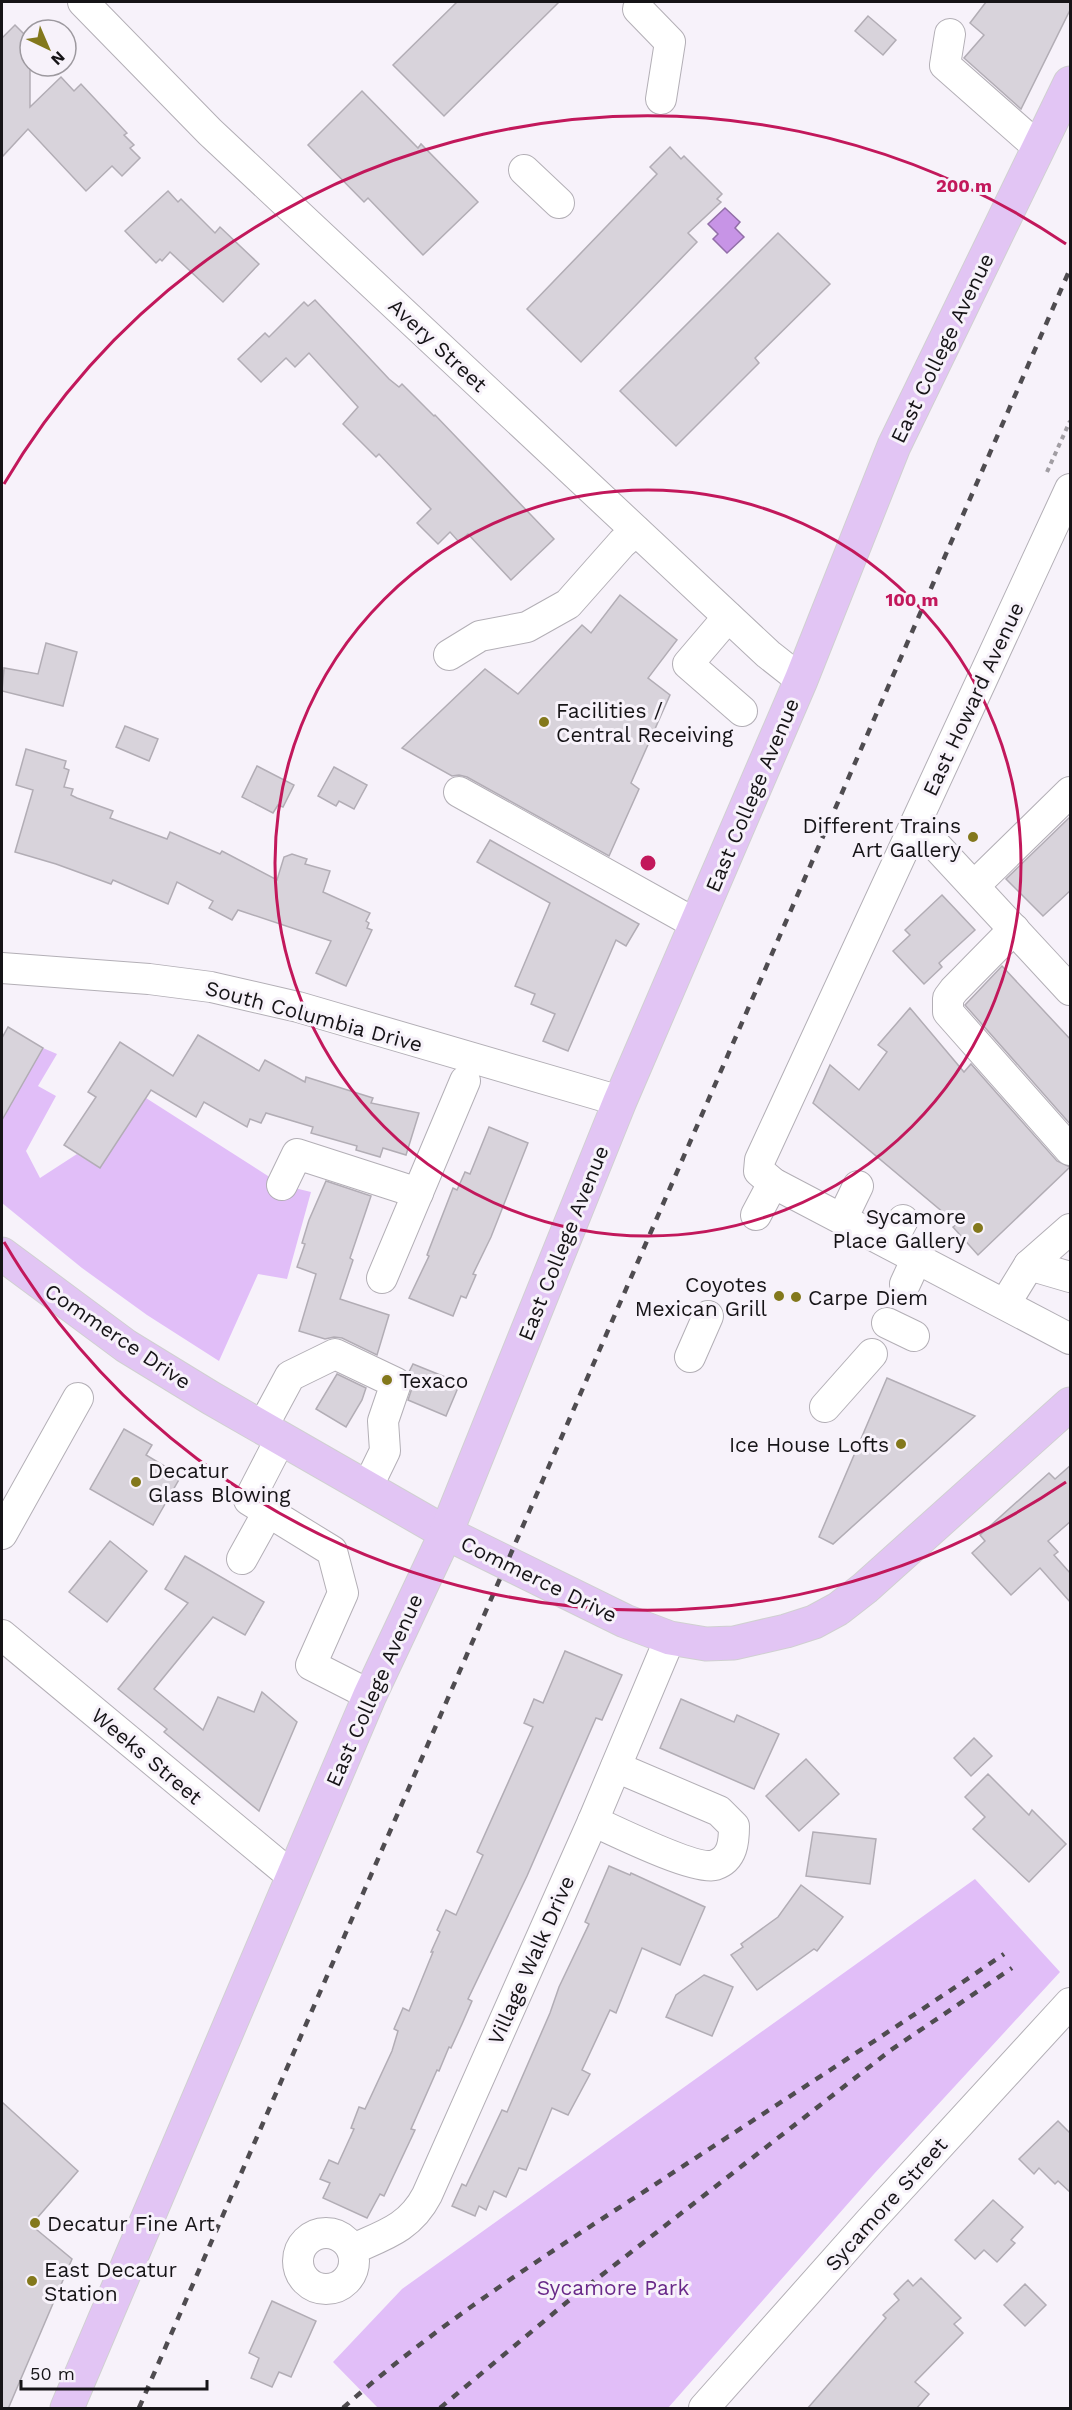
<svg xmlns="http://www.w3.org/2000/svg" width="1072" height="2410" font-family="'Work Sans',sans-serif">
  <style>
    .green { fill: #e1bef8 }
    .water { fill: #c794e6; stroke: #926ea8; stroke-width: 1.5 }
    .building { fill: #d8d3db; stroke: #b2adb5; stroke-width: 1.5 }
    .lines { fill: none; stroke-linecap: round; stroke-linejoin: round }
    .minor-casing { stroke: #b3afb6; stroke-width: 32 }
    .major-casing { stroke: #d0d0d1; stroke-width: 35 }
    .path { stroke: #a19da3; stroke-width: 4; stroke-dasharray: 4.5 4.5; stroke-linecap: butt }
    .minor { stroke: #fff; stroke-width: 30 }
    .major { stroke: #e2c5f4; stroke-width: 33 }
    .rail { stroke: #4f4c50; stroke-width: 4.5; stroke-dasharray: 8 8; stroke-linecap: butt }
    .ring { fill: none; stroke: #c2185b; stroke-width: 3 }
    .poi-dot { fill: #83781c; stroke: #f7f2fa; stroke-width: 2 }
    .labels { text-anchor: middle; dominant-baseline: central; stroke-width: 6; stroke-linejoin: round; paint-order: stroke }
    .street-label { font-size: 21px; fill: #161417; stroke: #f7f2fa }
    .poi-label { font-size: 21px; fill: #161417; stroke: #f7f2fa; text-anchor: start }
    .park-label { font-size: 21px; fill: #692989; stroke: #f7f2fa }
    .centre { fill: #c2185b; stroke: #f7f2fa; stroke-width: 3 }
    .ring-label { font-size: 18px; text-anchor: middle; font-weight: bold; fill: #c2185b; stroke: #f7f2fa; stroke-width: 6; stroke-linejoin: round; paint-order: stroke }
  </style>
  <rect width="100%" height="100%" fill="#f7f2fa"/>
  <g class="green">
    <path d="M 43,1048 L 57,1054 L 38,1086 L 56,1096 L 26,1151 L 40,1178 L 77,1154 L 100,1168 L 146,1098 L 282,1185 L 311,1192 L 287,1279 L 258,1274 L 219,1361 L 147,1315 L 82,1268 L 2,1203 L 2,1093 L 13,1100 Z"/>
    <path d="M 975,1879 L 1060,1972 L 874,2174 L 668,2408 L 378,2408 L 333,2362 L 402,2289 Z"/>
  </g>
  <path class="water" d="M 725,208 L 740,222 L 735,228 L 744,237 L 727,253 L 713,239 L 718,234 L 708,224 Z"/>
  <g class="building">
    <path d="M 457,2 L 559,2 L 444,116 L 393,65 Z"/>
    <path d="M 986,2 L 1071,2 L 1071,8 L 1021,109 L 964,58 L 984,35 L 970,23 Z"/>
    <path d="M 868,16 L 896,40 L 883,55 L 855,31 Z"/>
    <path d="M 15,25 L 30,40 L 30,107 L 61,77 L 74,91 L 81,84 L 127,133 L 124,135 L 134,145 L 130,148 L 140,158 L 122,176 L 112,166 L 86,191 L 28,129 L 2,157 L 2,38 Z"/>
    <path d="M 362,91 L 418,148 L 421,144 L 478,202 L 423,255 L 368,198 L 364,202 L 308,145 Z"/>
    <path d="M 670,147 L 681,159 L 684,156 L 722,194 L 717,199 L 721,202 L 688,233 L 697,242 L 581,362 L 527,309 L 657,174 L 650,167 Z"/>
    <path d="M 168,191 L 178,202 L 181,199 L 215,233 L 220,227 L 259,264 L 223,302 L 170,252 L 162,261 L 160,259 L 156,263 L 125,231 Z"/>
    <path d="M 778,233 L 830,284 L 755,358 L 759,363 L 676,446 L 620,391 Z"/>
    <path d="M 315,300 L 389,379 L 399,387 L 402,384 L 434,416 L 435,415 L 554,539 L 511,580 L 468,534 L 459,542 L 450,532 L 438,544 L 417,523 L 431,509 L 379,454 L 376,457 L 343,424 L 358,407 L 309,353 L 295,367 L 286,358 L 261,382 L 238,359 L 265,333 L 269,337 L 304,302 L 308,306 Z"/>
    <path d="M 620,595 L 677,640 L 648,678 L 670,695 L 631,783 L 639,789 L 609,856 L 467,777 L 459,775 L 452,776 L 402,748 L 485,669 L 518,694 L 582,625 L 591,633 Z"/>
    <path d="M 46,643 L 77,652 L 63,706 L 2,691 L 4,668 L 38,674 Z"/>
    <path d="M 125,726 L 158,739 L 149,761 L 116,747 Z"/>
    <path d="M 26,749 L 66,761 L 64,768 L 69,770 L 64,787 L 73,789 L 71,795 L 77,798 L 113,811 L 110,818 L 167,839 L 170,832 L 220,854 L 222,851 L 277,880 L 284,857 L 292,854 L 307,859 L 305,864 L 330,871 L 323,892 L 370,913 L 366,921 L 369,923 L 367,928 L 372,930 L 346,986 L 316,973 L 331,941 L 238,910 L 232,920 L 209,908 L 213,901 L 177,882 L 168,904 L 113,880 L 111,884 L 56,864 L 15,852 L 33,790 L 16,785 Z"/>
    <path d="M 257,766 L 294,785 L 283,807 L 278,805 L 273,813 L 242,797 Z"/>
    <path d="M 334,767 L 367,785 L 354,809 L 339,801 L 336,806 L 318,796 Z"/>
    <path d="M 1071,816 L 1071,890 L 1043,916 L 1006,879 Z"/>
    <path d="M 490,840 L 639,924 L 626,946 L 616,940 L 568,1051 L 543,1041 L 555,1014 L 531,1004 L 535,994 L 515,986 L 550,903 L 477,862 Z"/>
    <path d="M 942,895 L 975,930 L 939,963 L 942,967 L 924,984 L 893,951 L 910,935 L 905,930 Z"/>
    <path d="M 1002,966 L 1071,1040 L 1071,1125 L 965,1005 Z"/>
    <path d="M 910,1008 L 964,1072 L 971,1064 L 1057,1161 L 1070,1167 L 978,1255 L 953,1227 L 957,1224 L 813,1103 L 830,1065 L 859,1090 L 887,1052 L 878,1045 Z"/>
    <path d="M 8,1027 L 43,1048 L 2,1120 L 2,1038 Z"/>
    <path d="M 198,1035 L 259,1071 L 265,1060 L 305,1082 L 306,1077 L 373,1098 L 371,1103 L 419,1113 L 406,1155 L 383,1148 L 380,1157 L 356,1150 L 357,1146 L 311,1133 L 313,1127 L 266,1113 L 261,1123 L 250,1119 L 247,1127 L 204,1102 L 196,1117 L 151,1090 L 100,1168 L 64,1145 L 96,1097 L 88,1092 L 120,1042 L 173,1076 Z"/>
    <path d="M 489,1127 L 528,1143 L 491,1237 L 473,1274 L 476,1275 L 466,1298 L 461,1296 L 453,1316 L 409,1298 L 429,1256 L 427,1255 L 453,1188 L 457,1190 L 465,1172 L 470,1174 Z"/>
    <path d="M 326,1181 L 371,1196 L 350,1258 L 353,1260 L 340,1299 L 389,1315 L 377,1355 L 342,1338 L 334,1337 L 325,1339 L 299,1331 L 316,1274 L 297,1267 L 305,1244 L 302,1243 L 309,1220 Z"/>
    <path d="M 413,1364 L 460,1383 L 446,1416 L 408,1400 L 412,1388 L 413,1380 L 409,1372 Z"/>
    <path d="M 337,1374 L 366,1388 L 362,1400 L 346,1427 L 316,1409 Z"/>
    <path d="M 887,1378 L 975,1416 L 833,1544 L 819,1537 Z"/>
    <path d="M 124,1429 L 152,1445 L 146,1455 L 181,1476 L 153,1525 L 90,1489 Z"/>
    <path d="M 1071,1465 L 1071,1521 L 1048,1541 L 1058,1552 L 1054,1555 L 1071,1574 L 1071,1603 L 1040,1568 L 1011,1595 L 972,1553 L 985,1541 L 980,1535 L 1049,1473 L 1055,1479 Z"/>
    <path d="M 110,1541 L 147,1571 L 107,1622 L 69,1592 Z"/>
    <path d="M 185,1556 L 264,1602 L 245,1635 L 213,1617 L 154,1689 L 203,1730 L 218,1697 L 254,1712 L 262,1692 L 297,1722 L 259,1811 L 164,1732 L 167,1729 L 118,1689 L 188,1603 L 165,1589 Z"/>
    <path d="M 565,1651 L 622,1675 L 602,1720 L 596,1718 L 527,1876 L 468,1999 L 472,2001 L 462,2024 L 451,2048 L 449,2047 L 439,2071 L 437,2070 L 411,2129 L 415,2130 L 384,2196 L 380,2194 L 367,2218 L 323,2198 L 330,2183 L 320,2179 L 329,2160 L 338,2164 L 354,2129 L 351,2128 L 359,2107 L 365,2109 L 392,2051 L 398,2031 L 394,2029 L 403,2008 L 409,2011 L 433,1952 L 431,1952 L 440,1932 L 437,1930 L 446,1910 L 456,1915 L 483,1855 L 477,1852 L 533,1727 L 524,1723 L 534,1699 L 543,1703 Z"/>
    <path d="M 681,1699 L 734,1722 L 737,1715 L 779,1734 L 754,1789 L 660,1748 Z"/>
    <path d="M 974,1738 L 992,1756 L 971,1776 L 954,1758 Z"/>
    <path d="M 806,1759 L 839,1794 L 799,1831 L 766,1796 Z"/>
    <path d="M 988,1774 L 1029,1815 L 1032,1810 L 1066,1844 L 1029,1882 L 973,1829 L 985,1817 L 965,1797 Z"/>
    <path d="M 813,1832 L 876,1839 L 870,1884 L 806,1876 Z"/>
    <path d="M 609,1866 L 630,1875 L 631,1873 L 705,1907 L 680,1965 L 642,1948 L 616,2013 L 610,2010 L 582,2070 L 590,2074 L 568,2115 L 552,2108 L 526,2170 L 519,2168 L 506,2197 L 494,2191 L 486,2210 L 479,2206 L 475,2216 L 452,2206 L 462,2184 L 466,2186 L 502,2110 L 507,2112 L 550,2013 L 559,1987 L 589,1924 L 585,1922 Z"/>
    <path d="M 801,1885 L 843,1917 L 817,1951 L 814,1949 L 757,1990 L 731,1955 L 743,1947 L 741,1944 L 778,1917 Z"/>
    <path d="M 704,1975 L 733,1987 L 712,2036 L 666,2017 L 676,1995 Z"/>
    <path d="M 2,2102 L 78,2171 L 31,2225 L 72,2259 L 8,2409 L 2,2409 Z"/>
    <path d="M 1058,2121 L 1071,2134 L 1071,2193 L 1058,2181 L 1055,2184 L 1039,2168 L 1034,2174 L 1019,2159 Z"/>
    <path d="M 993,2200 L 1023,2227 L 1011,2240 L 1015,2243 L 997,2262 L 984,2250 L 975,2259 L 955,2240 Z"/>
    <path d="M 921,2278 L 961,2318 L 954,2324 L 963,2333 L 915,2382 L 929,2394 L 916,2409 L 807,2409 L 886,2318 L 883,2315 L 899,2300 L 894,2294 L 908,2280 L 913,2286 Z"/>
    <path d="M 1025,2284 L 1046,2305 L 1025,2326 L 1004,2305 Z"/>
    <path d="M 272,2301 L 316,2321 L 291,2377 L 279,2372 L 272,2387 L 251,2378 L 259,2358 L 249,2353 Z"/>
  </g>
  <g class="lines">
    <defs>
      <g id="minor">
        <path d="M 83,2 L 210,132 L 768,654 L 801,680"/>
        <path d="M 638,9 L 670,42 L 661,99"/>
        <path d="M 950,34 L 945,65 L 1039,148"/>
        <path d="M 524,170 L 559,203"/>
        <path d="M 1070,489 L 760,1160 L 759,1171 L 773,1183 L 1070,1339"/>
        <path d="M 728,617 L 688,664 L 742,711"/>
        <path d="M 449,655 L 480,636 L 527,627 L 568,604 L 622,543 L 636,531"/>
        <path d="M 459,792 L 696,924"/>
        <path d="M 916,824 L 1070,990"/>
        <path d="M 974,886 L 1070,792"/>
        <path d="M 1014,929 L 954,990 L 948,998 L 948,1012 L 1070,1150"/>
        <path d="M 2,968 L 149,979 L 211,987 L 298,1007 L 620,1101"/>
        <path d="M 282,1185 L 297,1154 L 418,1193"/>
        <path d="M 756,1215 L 773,1183"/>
        <path d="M 842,1219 L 858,1186"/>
        <path d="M 890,1244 L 903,1220"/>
        <path d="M 1029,1265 L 1070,1277"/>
        <path d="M 382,1278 L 465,1081"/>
        <path d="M 905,1284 L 917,1258"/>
        <path d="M 1005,1304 L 1029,1265 L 1070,1229"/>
        <path d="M 887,1323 L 914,1336"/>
        <path d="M 690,1357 L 708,1316"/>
        <path d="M 825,1407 L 872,1354"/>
        <path d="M 262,1428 L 290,1376 L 335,1354 L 396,1383 L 383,1421 L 385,1451 L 367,1488"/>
        <path d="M 281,1438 L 249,1500 L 332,1551 L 343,1593 L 311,1665 L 370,1695"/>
        <path d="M 2,1534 L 78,1398"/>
        <path d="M 242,1559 L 268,1512"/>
        <path d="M 2,1635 L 293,1877"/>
        <path d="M 593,1821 C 615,1831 696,1871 715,1865 C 733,1859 734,1841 734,1826 L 719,1811 L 616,1767"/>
        <circle cx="326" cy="2261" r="28"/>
        <path d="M 353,2249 C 384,2235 410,2228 427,2195 L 593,1821 L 670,1638"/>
        <path d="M 704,2408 L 870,2221 L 1070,2003"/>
      </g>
      <g id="major">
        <path d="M 2,1254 L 126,1346 L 211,1398 L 446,1533 L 625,1621 L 670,1638 L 706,1644 L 734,1643 L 786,1631 L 814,1622 L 838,1609 L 865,1588 L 1070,1404"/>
        <path d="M 67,2408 L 370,1695 L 446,1533 L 620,1101 L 801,680 L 894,446 L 1070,83"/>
      </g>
    </defs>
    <use href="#minor" class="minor-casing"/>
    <use href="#major" class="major-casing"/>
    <path class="path" d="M 1047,472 L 1070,421"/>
    <use href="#minor" class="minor"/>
    <use href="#major" class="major"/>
    <g class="rail">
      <path d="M 139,2408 L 1070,269"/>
      <path d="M 343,2408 C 437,2324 543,2257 648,2189 C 767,2111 887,2034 1004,1954"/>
      <path d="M 440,2408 L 567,2302 L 891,2050 L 1012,1968"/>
    </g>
  </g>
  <g class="ring">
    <circle cx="648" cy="863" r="373"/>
    <path d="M1066 1482A747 747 0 0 1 4 1242M4 484A747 747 0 0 1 1066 244"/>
  </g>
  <g class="poi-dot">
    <circle cx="544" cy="722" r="6"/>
    <circle cx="973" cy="837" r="6"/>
    <circle cx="978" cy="1228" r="6"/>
    <circle cx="779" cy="1296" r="6"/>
    <circle cx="796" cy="1297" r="6"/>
    <circle cx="387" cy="1380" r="6"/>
    <circle cx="901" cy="1444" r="6"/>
    <circle cx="136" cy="1482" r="6"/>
    <circle cx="35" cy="2223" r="6"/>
    <circle cx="32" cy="2281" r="6"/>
  </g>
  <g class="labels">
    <g class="street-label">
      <text transform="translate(438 345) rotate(43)">Avery Street</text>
      <text transform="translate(942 348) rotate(-64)">East College Avenue</text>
      <text transform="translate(973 699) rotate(-65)">East Howard Avenue</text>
      <text transform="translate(752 795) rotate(-67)">East College Avenue</text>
      <text transform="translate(314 1016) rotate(15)">South Columbia Drive</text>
      <text transform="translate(563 1243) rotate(-68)">East College Avenue</text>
      <text transform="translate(118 1336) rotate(34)">Commerce Drive</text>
      <text transform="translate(539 1579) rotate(26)">Commerce Drive</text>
      <text transform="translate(374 1690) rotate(-66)">East College Avenue</text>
      <text transform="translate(147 1756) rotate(40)">Weeks Street</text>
      <text transform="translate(531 1960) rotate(-66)">Village Walk Drive</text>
      <text transform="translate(886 2204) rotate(-48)">Sycamore Street</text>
    </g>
    <g class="poi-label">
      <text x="556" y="710">Facilities /<tspan x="556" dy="24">Central Receiving</tspan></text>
      <text x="961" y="825" text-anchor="end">Different Trains<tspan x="961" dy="24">Art Gallery</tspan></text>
      <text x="966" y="1216" text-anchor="end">Sycamore<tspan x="966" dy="24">Place Gallery</tspan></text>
      <text x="767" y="1284" text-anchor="end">Coyotes<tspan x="767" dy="24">Mexican Grill</tspan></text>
      <text x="808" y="1297">Carpe Diem</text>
      <text x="399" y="1380">Texaco</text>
      <text x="889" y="1444" text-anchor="end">Ice House Lofts</text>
      <text x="148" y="1470">Decatur<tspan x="148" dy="24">Glass Blowing</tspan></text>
      <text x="47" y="2223">Decatur Fine Art</text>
      <text x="44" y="2269">East Decatur<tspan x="44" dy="24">Station</tspan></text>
    </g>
    <g class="park-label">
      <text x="613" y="2287">Sycamore Park</text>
    </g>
  </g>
  <circle cx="648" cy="863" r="9" class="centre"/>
  <g class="ring-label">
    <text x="964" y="192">200 m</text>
    <text x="912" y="606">100 m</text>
  </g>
  <rect width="1072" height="2410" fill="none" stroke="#161417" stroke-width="6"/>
  <g transform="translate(48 48) rotate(136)"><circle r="28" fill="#f7f2fa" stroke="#9d999f" stroke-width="1.5"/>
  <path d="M0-4.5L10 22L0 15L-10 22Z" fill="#83781c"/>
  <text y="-9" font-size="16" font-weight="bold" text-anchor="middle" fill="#161417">N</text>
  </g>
  <path d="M21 2380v9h186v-9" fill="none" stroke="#161417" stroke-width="3"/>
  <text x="30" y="2380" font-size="18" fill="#161417" stroke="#f7f2fa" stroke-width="4.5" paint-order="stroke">50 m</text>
</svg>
